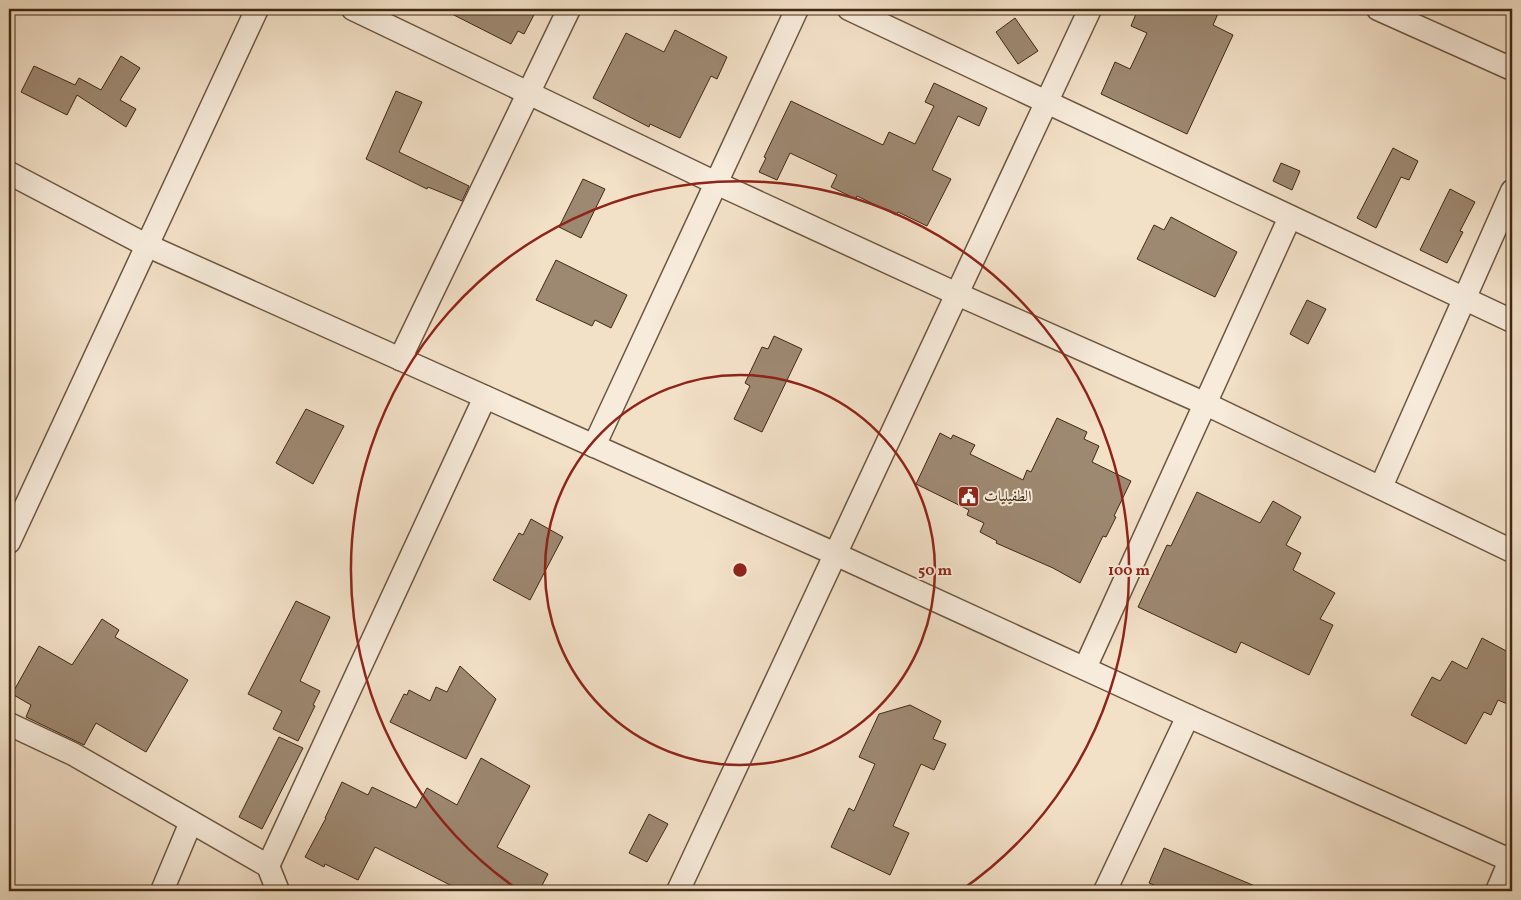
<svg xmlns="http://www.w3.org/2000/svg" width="1521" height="900" font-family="Vollkorn,Amiri,serif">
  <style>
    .building { fill: #9d8871; stroke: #412813 }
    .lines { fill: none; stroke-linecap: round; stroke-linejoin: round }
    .minor-casing { stroke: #6d5640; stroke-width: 25 }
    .minor { stroke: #f7ebdb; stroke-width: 22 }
    .ring { fill: none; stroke: #8f2418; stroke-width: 2.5 }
    .labels { text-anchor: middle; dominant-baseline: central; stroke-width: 4; stroke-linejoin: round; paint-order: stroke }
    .poi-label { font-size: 15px; fill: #412813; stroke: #f7ebdb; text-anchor: start }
    .centre { fill: #8f2418; stroke: #f7ebdb; stroke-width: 2.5 }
    .ring-label { font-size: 15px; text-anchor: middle; font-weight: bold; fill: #8f2418; stroke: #f7ebdb; stroke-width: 4; stroke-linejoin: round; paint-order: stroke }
  </style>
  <rect width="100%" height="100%" fill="#f2e0c7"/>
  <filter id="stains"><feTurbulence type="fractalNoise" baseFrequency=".004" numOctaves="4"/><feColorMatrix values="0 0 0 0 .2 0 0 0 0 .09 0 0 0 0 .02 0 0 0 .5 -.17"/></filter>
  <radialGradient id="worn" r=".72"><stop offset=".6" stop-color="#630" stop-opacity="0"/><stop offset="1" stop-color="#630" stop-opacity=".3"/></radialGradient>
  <g class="building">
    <path d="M 442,9 L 537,9 L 524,34 L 518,31 L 511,44 Z"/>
    <path d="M 1138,9 L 1220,9 L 1213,25 L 1233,35 L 1187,134 L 1101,94 L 1115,62 L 1130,69 L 1147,33 L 1131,26 Z"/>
    <path d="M 1015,18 L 1038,51 L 1018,64 L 996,32 Z"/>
    <path d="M 675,30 L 727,57 L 717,79 L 711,76 L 680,138 L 650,124 L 649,127 L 593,98 L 626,33 L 664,52 Z"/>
    <path d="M 121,56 L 140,68 L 120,100 L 136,109 L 126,127 L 77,95 L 67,115 L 21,92 L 34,66 L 75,85 L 79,78 L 101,90 Z"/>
    <path d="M 934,83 L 987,108 L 979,126 L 958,116 L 932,170 L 951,179 L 927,226 L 898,212 L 896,215 L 857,196 L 856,199 L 831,187 L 837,175 L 790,153 L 777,180 L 759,172 L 766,158 L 764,157 L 791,101 L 883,145 L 889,132 L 915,144 L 934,106 L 925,102 Z"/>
    <path d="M 396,91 L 422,102 L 399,152 L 469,186 L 462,201 L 428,187 L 427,189 L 366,159 Z"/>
    <path d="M 1393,148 L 1418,161 L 1409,180 L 1401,177 L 1376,228 L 1357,218 Z"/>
    <path d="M 1281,163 L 1300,171 L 1292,190 L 1273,181 Z"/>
    <path d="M 583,179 L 605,189 L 581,238 L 559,227 Z"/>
    <path d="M 1450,189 L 1475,202 L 1460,231 L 1463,232 L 1447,263 L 1420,250 Z"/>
    <path d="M 1171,217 L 1237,252 L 1215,297 L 1137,259 L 1154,225 L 1164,230 Z"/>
    <path d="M 556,260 L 627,295 L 611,328 L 595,320 L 592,326 L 536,300 Z"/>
    <path d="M 1307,300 L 1326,309 L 1308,344 L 1290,334 Z"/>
    <path d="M 774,336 L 802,349 L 762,432 L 734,419 L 750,386 L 745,383 L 762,347 L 768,349 Z"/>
    <path d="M 306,409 L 344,426 L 313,484 L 276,463 Z"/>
    <path d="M 1057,418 L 1087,432 L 1084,439 L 1099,446 L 1092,462 L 1131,481 L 1114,516 L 1116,517 L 1106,537 L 1103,536 L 1080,583 L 1053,568 L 996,543 L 997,541 L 980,532 L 984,523 L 967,515 L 969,510 L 916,484 L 940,433 L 951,439 L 953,435 L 975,445 L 970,454 L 1023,480 L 1027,470 L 1031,472 Z"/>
    <path d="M 1197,492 L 1260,523 L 1273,501 L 1301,517 L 1286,545 L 1301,553 L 1293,570 L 1335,593 L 1320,619 L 1333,625 L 1309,675 L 1241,642 L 1236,653 L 1138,607 L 1167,545 L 1171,546 Z"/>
    <path d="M 531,519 L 563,537 L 530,600 L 493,580 L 519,533 L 523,535 Z"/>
    <path d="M 296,601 L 330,617 L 300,681 L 320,691 L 313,705 L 315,706 L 298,741 L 273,729 L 282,711 L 248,694 Z"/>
    <path d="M 102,619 L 119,630 L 115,637 L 188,680 L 146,752 L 96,723 L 84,745 L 26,717 L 31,705 L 12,694 L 39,646 L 72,665 Z"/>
    <path d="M 1482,638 L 1512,654 L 1512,706 L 1498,700 L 1491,715 L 1484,712 L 1466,744 L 1411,715 L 1432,677 L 1440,681 L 1452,661 L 1467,669 Z"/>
    <path d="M 460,666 L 496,699 L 466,759 L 390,722 L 404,694 L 407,695 L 409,690 L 430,701 L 436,687 L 447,692 Z"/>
    <path d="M 910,705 L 941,721 L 933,739 L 946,744 L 934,770 L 921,764 L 893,826 L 909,833 L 890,875 L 831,847 L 849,808 L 854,811 L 875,764 L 859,757 L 879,714 Z"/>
    <path d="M 279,737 L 303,748 L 262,829 L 239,817 Z"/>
    <path d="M 481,758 L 530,786 L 497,847 L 548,874 L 539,891 L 462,891 L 375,847 L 358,880 L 325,864 L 324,867 L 305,857 L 326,818 L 325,818 L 342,782 L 368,795 L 372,787 L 416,808 L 427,788 L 457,805 Z"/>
    <path d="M 649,814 L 668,824 L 647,862 L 629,853 Z"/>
    <path d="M 1164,848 L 1267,891 L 1169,891 L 1149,883 Z"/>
  </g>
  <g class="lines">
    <defs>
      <g id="minor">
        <path d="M 353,9 L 716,183 L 957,294 L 1206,404 L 1512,551"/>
        <path d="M 849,9 L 1512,321"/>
        <path d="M 1378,9 L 1512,69"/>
        <path d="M 9,173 L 146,245 L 822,548 L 1188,716 L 1512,861"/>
        <path d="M 400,359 L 569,9"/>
        <path d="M 594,446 L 797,9"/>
        <path d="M 1381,487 L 1512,191"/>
        <path d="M 9,542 L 257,9"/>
        <path d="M 1085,668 L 1290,217"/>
        <path d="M 9,724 L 73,754 L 268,866 L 278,891"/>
        <path d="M 268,866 L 485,397"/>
        <path d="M 162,891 L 191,822"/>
        <path d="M 678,891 L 1090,9"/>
        <path d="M 1105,891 L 1188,716"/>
        <path d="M 1497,891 L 1512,856"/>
      </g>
    </defs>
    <use href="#minor" class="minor-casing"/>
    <use href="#minor" class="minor"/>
  </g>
  <g class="ring">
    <circle cx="740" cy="570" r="195"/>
    <path d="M520 891A389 389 0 1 1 960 891"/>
  </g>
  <defs>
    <symbol id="civic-square" viewBox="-11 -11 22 22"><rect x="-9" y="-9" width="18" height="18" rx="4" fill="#8f2418" stroke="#f7ebdb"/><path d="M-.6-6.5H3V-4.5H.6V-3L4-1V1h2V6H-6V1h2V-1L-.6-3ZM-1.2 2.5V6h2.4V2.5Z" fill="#fff"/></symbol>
  </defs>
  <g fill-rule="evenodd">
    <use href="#civic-square" x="956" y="484" width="25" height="25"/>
  </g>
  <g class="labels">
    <g class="poi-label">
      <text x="984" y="497">الطفيليات</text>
    </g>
  </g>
  <circle cx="740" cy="570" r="8" class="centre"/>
  <g class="ring-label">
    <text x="935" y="575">50 m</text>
    <text x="1129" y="575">100 m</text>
  </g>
  <rect width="1521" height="900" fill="none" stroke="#f2e0c7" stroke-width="30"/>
  <rect x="10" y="10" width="1501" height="880" fill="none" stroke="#412813" stroke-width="2.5"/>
  <rect x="15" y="15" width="1491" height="870" fill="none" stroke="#412813"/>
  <rect width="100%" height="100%" filter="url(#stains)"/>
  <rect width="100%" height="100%" fill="url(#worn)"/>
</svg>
